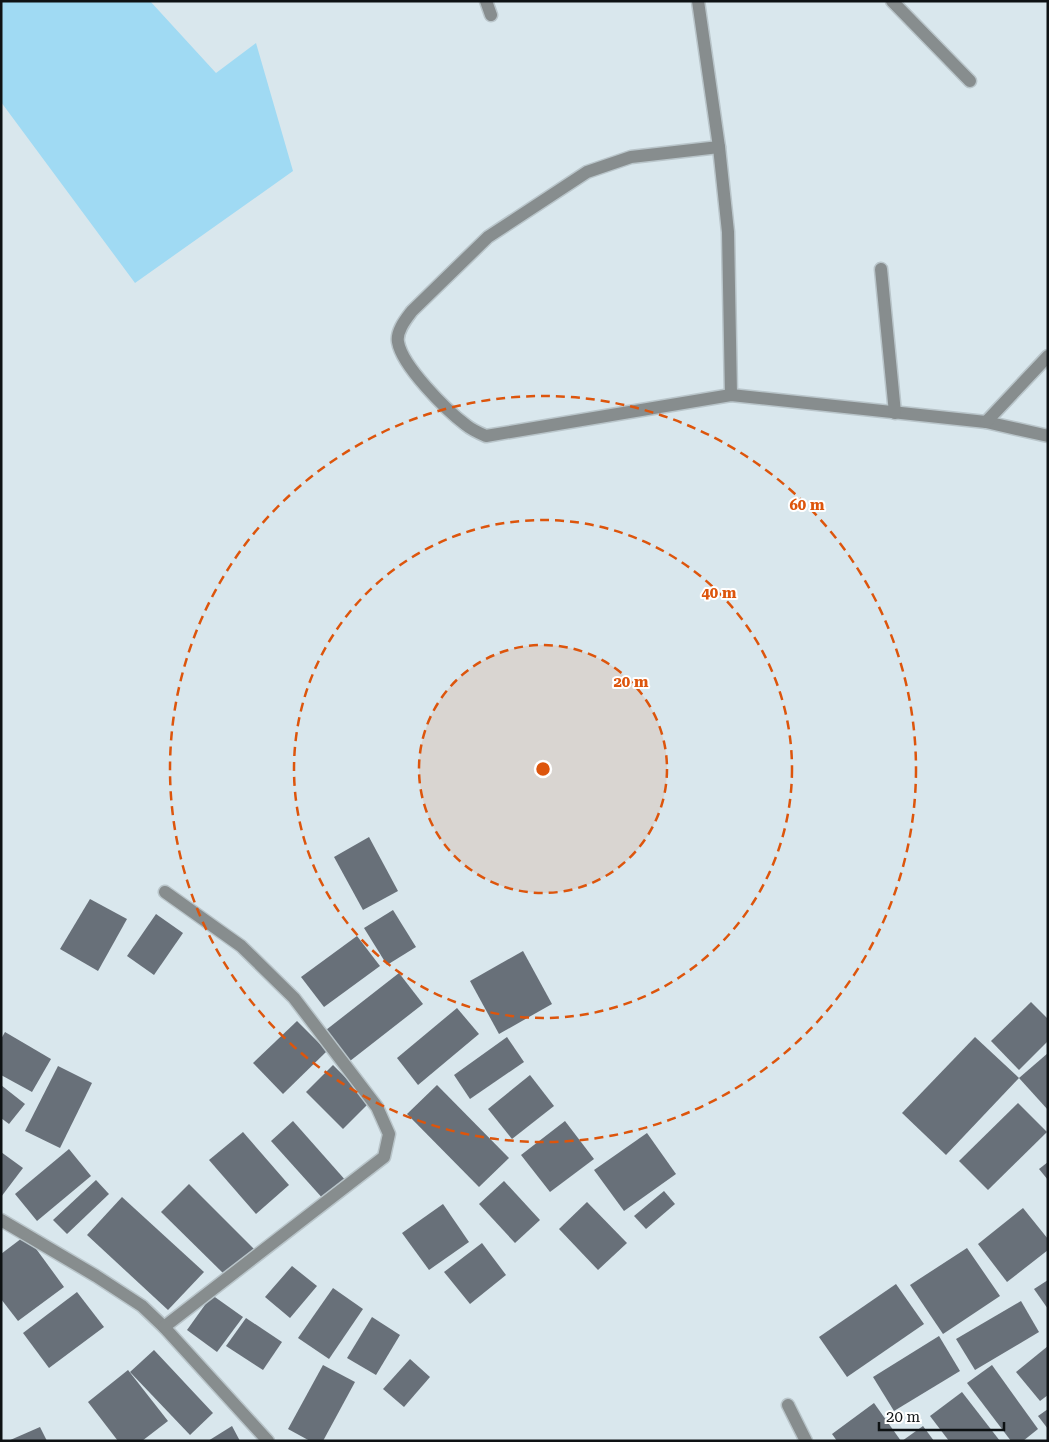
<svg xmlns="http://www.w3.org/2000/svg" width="1049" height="1442" font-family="'Roboto Serif',serif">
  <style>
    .green { fill: #a0daf3 }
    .building { fill: #687079 }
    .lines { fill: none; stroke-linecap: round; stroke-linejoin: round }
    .minor-casing { stroke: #b9c5ca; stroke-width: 15 }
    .minor { stroke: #878d8e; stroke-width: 12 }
    .ring { fill: none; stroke: #dd550c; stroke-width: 2.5; stroke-dasharray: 9 6 }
    .centre { fill: #dd550c; stroke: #fff; stroke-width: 2.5 }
    .ring-label { font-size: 15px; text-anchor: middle; font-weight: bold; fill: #dd550c; stroke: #fff; stroke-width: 4; stroke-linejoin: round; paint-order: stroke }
  </style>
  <rect width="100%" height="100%" fill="#d9e7ed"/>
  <path class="green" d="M 1,1 L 150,1 L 216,73 L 256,43 L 293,171 L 135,283 L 1,102 Z"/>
  <g class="building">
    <path d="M 369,837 L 398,891 L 363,910 L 334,857 Z"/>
    <path d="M 90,899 L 127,919 L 98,971 L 60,949 Z"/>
    <path d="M 393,910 L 416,947 L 387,965 L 364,928 Z"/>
    <path d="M 156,914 L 183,933 L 154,975 L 127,956 Z"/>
    <path d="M 357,936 L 380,966 L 324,1007 L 301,977 Z"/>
    <path d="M 523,951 L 552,1004 L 499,1034 L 470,981 Z"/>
    <path d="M 399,973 L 423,1004 L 350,1061 L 326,1030 Z"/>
    <path d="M 1031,1002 L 1048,1019 L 1048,1041 L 1019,1070 L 991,1041 Z"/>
    <path d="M 457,1008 L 479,1034 L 418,1085 L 397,1058 Z"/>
    <path d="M 297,1021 L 327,1051 L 283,1094 L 253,1063 Z"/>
    <path d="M 5,1032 L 51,1059 L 32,1092 L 1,1075 L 1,1039 Z"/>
    <path d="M 507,1037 L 524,1062 L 470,1099 L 454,1075 Z"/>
    <path d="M 975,1037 L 1019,1078 L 946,1155 L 902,1113 Z"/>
    <path d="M 1048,1053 L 1048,1110 L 1019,1078 Z"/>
    <path d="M 333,1065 L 370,1102 L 343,1129 L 306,1092 Z"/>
    <path d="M 58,1066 L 92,1083 L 60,1148 L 25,1131 Z"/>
    <path d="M 530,1075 L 554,1106 L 512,1139 L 488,1109 Z"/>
    <path d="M 1,1085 L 25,1104 L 9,1124 L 1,1118 Z"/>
    <path d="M 437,1085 L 509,1158 L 479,1187 L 407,1114 Z"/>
    <path d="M 1018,1103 L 1047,1132 L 988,1190 L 959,1161 Z"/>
    <path d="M 293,1121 L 347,1182 L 325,1201 L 271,1141 Z"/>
    <path d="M 565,1121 L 594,1159 L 550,1192 L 521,1155 Z"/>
    <path d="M 243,1132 L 289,1185 L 256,1214 L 209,1160 Z"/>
    <path d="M 647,1133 L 676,1174 L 624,1211 L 594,1170 Z"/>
    <path d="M 69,1149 L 91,1176 L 37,1221 L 15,1194 Z"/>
    <path d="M 1,1152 L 23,1168 L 1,1197 Z"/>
    <path d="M 1048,1162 L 1048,1180 L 1039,1169 Z"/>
    <path d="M 96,1180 L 109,1194 L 67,1234 L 53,1220 Z"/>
    <path d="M 504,1181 L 540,1220 L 515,1243 L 479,1204 Z"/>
    <path d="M 189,1184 L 254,1249 L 226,1276 L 161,1212 Z"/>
    <path d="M 664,1191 L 675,1204 L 646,1229 L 634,1216 Z"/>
    <path d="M 122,1197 L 204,1272 L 168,1310 L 87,1235 Z"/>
    <path d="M 587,1202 L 627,1243 L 598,1270 L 559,1229 Z"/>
    <path d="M 443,1204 L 469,1242 L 429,1270 L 402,1233 Z"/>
    <path d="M 1023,1208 L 1048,1239 L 1048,1250 L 1007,1282 L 978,1244 Z"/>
    <path d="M 26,1235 L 64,1287 L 18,1321 L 1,1299 L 1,1254 Z"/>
    <path d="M 482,1243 L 506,1275 L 470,1304 L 444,1272 Z"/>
    <path d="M 967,1248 L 1000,1296 L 943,1334 L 910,1285 Z"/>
    <path d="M 292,1266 L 317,1286 L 290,1318 L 265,1297 Z"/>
    <path d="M 1048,1280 L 1048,1309 L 1034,1289 Z"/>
    <path d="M 896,1284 L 924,1324 L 847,1377 L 819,1337 Z"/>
    <path d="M 333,1288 L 363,1309 L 329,1359 L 298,1338 Z"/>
    <path d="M 77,1292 L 104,1327 L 49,1368 L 23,1333 Z"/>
    <path d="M 212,1295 L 243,1317 L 217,1352 L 187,1330 Z"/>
    <path d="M 1021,1301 L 1039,1332 L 975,1370 L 956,1339 Z"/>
    <path d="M 372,1317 L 400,1335 L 376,1375 L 347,1358 Z"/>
    <path d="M 246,1318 L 282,1342 L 263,1370 L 226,1346 Z"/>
    <path d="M 939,1336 L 960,1371 L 894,1411 L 873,1377 Z"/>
    <path d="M 1048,1346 L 1048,1395 L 1040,1401 L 1016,1372 Z"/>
    <path d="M 154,1350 L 213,1413 L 190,1435 L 130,1372 Z"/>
    <path d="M 410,1359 L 430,1377 L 404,1407 L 383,1389 Z"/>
    <path d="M 323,1365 L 355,1382 L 323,1441 L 310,1441 L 288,1429 Z"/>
    <path d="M 992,1365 L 1038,1429 L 1023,1441 L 1011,1441 L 967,1383 Z"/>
    <path d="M 128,1370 L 168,1421 L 142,1441 L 118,1441 L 88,1402 Z"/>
    <path d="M 962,1392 L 1000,1441 L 949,1441 L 930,1416 Z"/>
    <path d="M 874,1403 L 901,1441 L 837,1441 L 832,1434 Z"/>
    <path d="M 1048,1409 L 1048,1429 L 1038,1416 Z"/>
    <path d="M 232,1426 L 240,1441 L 208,1441 Z"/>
    <path d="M 923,1426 L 934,1441 L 902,1441 Z"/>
    <path d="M 40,1427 L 47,1441 L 8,1441 Z"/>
  </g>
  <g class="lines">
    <defs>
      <g id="minor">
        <path d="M 486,1 L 491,15"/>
        <path d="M 698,1 L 719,147 L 728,232 L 731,395"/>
        <path d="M 892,1 L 970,81"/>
        <path d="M 719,147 L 631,157 L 587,172 L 488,237 L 412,311 C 406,319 396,331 398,342 C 402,366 446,410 466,425 C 472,430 479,433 486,436 L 731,395 L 986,422 L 1048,436"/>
        <path d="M 881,269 L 895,413"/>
        <path d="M 986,422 L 1048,356"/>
        <path d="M 1,1220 L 96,1276 L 142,1306 L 164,1327 L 268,1441"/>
        <path d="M 164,1327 L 384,1157 L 389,1134 L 377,1107 L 294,998 L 241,946 L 165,892"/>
        <path d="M 788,1405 L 806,1441"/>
      </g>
    </defs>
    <use href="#minor" class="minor-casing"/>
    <use href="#minor" class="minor"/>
  </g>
  <circle cx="543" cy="769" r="124" fill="#dd550c" fill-opacity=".12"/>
  <g class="ring">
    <circle cx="543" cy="769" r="124"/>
    <circle cx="543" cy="769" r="249"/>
    <circle cx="543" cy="769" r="373"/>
  </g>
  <circle cx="543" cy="769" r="8" class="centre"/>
  <g class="ring-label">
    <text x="807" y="510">60 m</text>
    <text x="719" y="598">40 m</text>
    <text x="631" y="687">20 m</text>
  </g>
  <rect width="1049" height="1442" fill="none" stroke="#0e1214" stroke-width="5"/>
  <path d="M879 1422v8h125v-8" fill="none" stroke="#0e1214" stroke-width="2.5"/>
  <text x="886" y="1422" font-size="15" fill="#0e1214" stroke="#ffffff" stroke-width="4" paint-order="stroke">20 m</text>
</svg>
